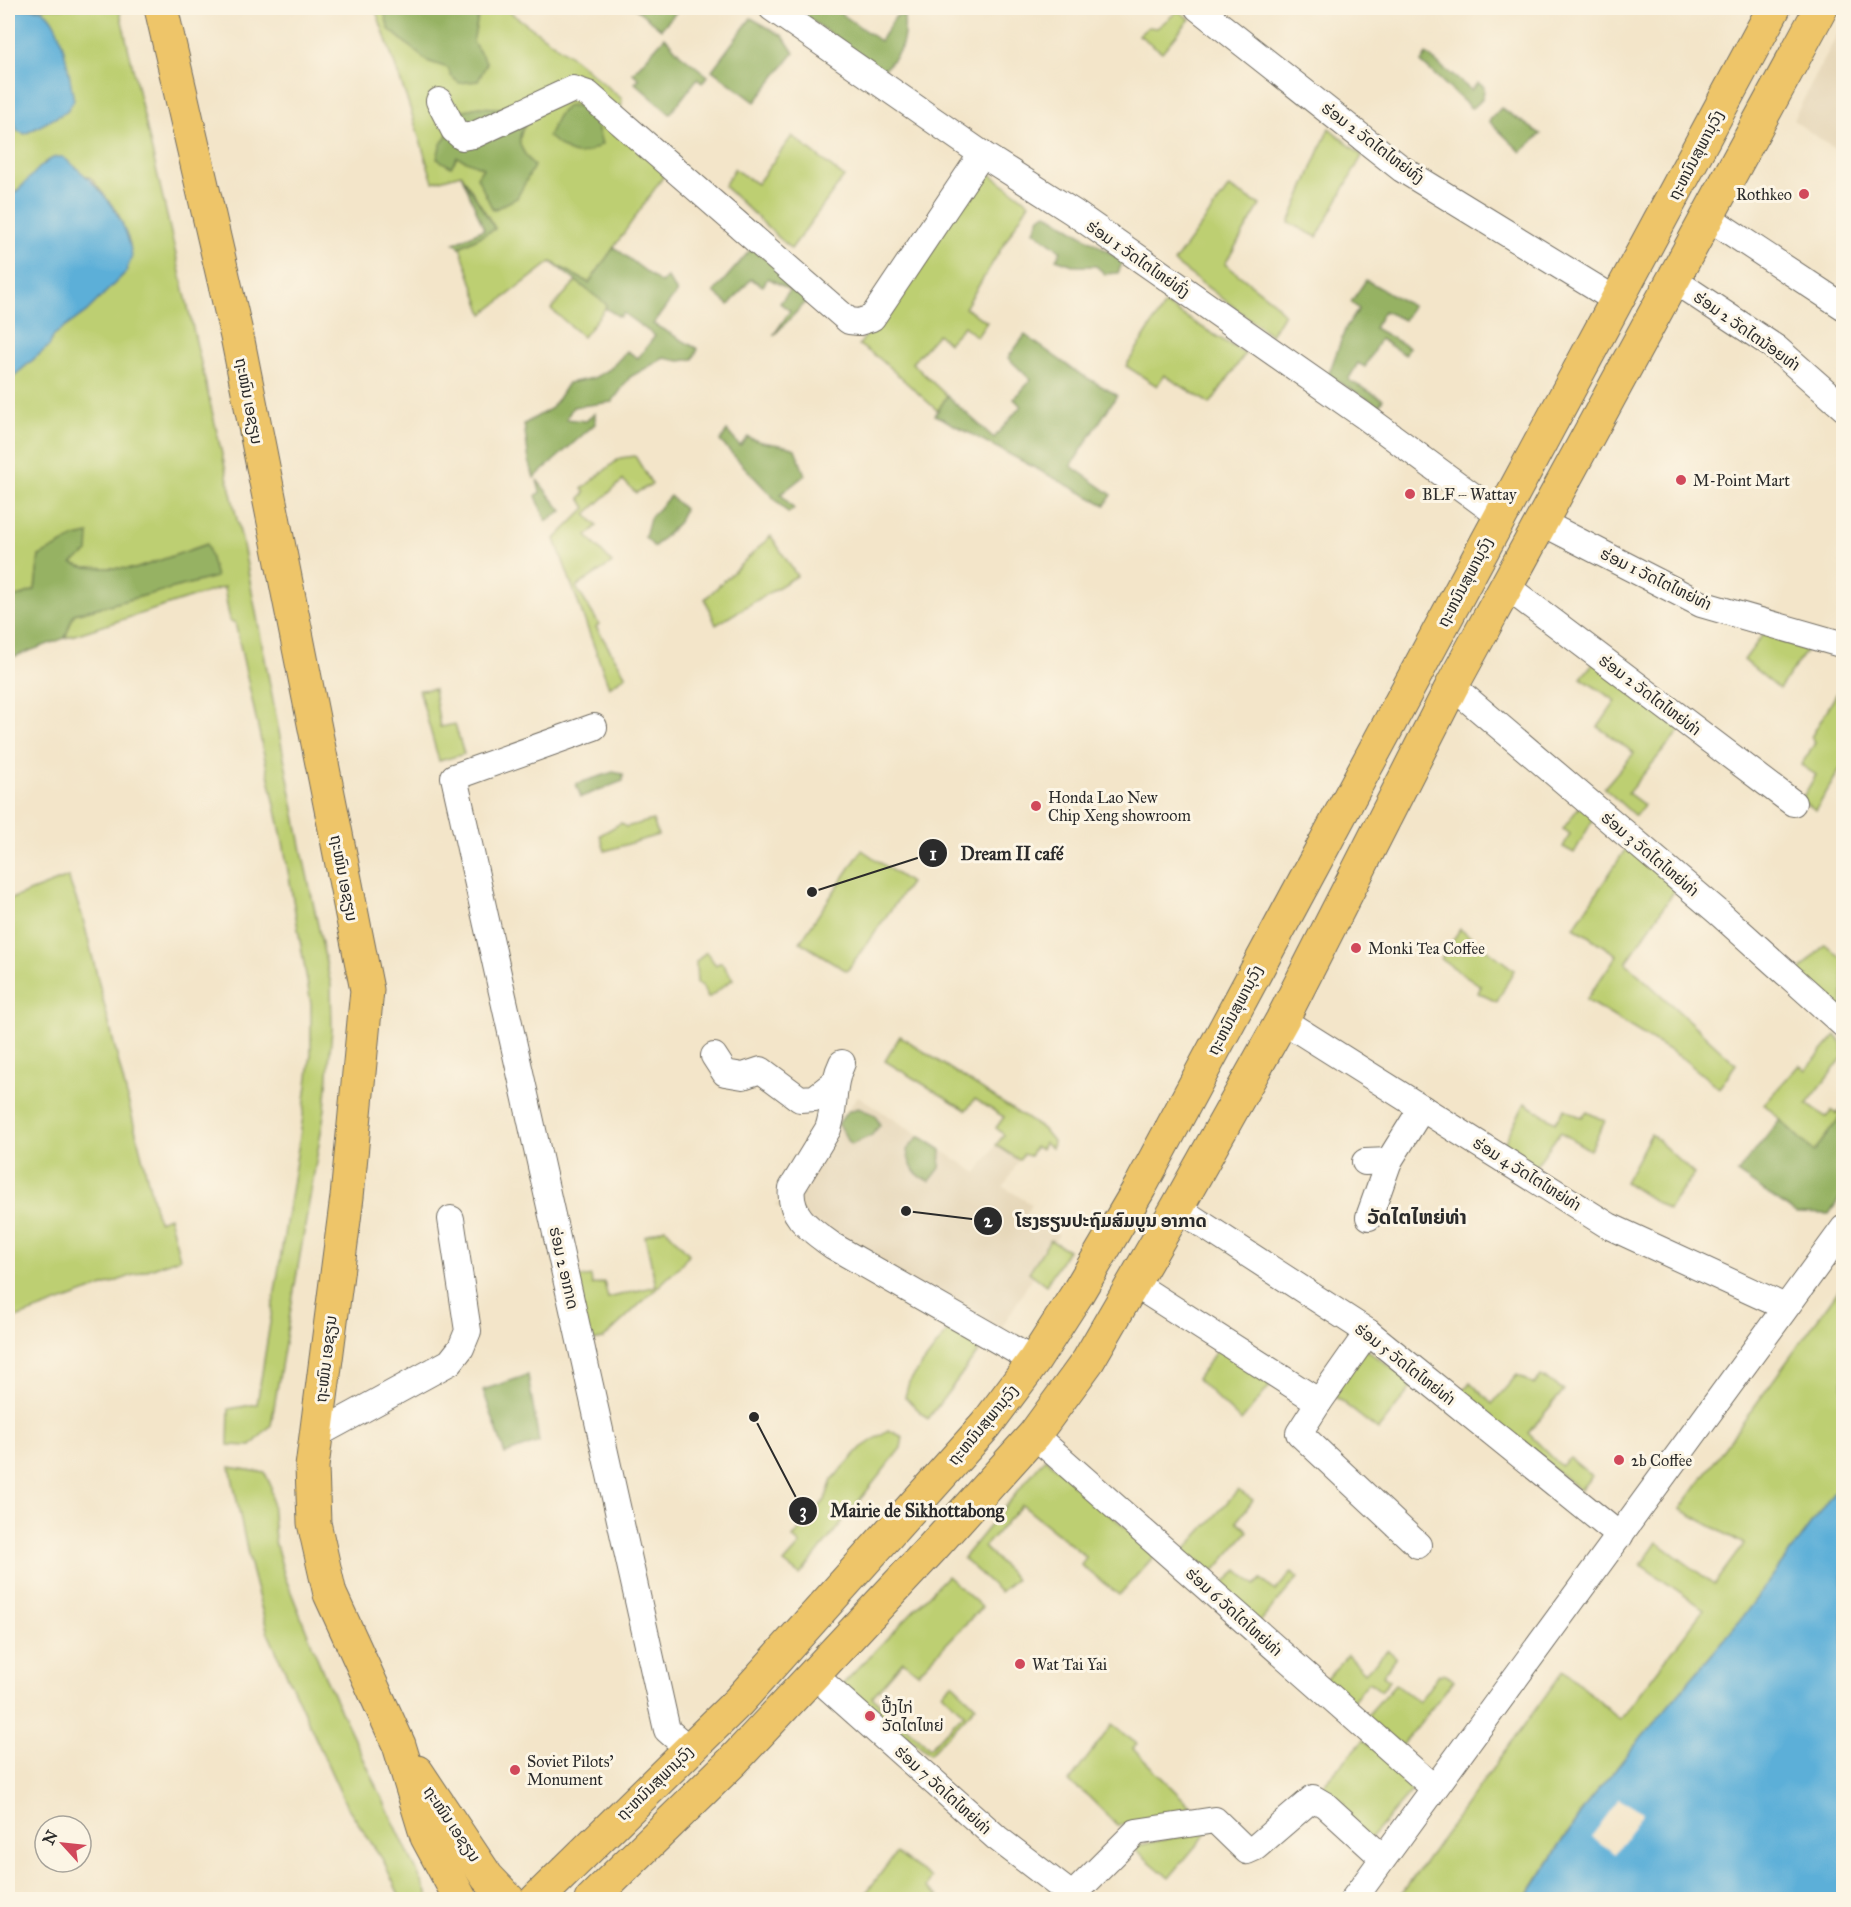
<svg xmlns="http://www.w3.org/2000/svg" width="1851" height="1907" font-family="'IM FELL Great Primer','Noto Sans Lao',serif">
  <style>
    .built { fill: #e5d6b7 }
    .green { fill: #bdcf72; stroke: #747d4e; stroke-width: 1.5 }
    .forest { fill: #96b264; stroke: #606e48; stroke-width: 1.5 }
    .water { fill: #5cafd8; stroke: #446d82; stroke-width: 1.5 }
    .pier { fill: #f3e5c9 }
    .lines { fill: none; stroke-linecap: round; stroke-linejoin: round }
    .minor-casing { stroke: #716c62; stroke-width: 28 }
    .primary-casing { stroke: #716c62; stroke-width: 35 }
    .trunk-casing { stroke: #716c62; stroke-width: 35 }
    .minor { stroke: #fff; stroke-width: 26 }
    .primary { stroke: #eec569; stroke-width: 33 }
    .trunk { stroke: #eec569; stroke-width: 33 }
    .poi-dot { fill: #d1495b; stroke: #fcf5e5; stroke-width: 2 }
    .labels { text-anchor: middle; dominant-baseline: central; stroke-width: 6; stroke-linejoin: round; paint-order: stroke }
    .street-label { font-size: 16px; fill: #2b2b2b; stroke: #fcf5e5 }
    .poi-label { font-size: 16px; fill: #2b2b2b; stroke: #fcf5e5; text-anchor: start }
    .quarter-label { font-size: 20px; font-weight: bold; fill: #2b2b2b; stroke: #fcf5e5 }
    .leader { fill: none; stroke: #2b2b2b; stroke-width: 2 }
    .callout-dot { fill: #2b2b2b; stroke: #fcf5e5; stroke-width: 2 }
    .mark-label { font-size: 18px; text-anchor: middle; font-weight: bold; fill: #fff }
    .callout-label { font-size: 18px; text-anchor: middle; font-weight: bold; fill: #2b2b2b; stroke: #fcf5e5; stroke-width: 6; stroke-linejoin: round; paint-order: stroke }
  </style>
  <rect width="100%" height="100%" fill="#fcf5e5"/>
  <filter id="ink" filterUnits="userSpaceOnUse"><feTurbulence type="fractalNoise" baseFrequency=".0167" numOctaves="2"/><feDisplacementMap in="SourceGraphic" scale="12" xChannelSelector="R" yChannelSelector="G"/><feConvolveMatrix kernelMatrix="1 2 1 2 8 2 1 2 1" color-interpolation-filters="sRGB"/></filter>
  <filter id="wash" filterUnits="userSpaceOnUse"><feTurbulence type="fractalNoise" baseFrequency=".008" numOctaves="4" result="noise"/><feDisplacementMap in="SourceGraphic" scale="24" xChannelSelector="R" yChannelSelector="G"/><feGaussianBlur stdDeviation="1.35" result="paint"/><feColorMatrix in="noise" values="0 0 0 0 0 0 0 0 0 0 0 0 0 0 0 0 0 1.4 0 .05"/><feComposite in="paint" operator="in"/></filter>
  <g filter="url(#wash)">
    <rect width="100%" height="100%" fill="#f3e5c9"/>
    <g class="built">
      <path d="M 1843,23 L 1843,155 L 1793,120 Z"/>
      <path d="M 858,1096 L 977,1173 L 996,1145 L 1019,1160 L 1004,1187 L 1031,1204 L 1025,1217 L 1059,1234 L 999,1332 L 776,1206 Z"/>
    </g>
    <g class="green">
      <path d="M 8,8 L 119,8 L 243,545 L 303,856 L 331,985 L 332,1029 L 325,1109 L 271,1425 L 251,1446 L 228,1445 L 229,1409 L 257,1404 L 302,1123 L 311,1054 L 311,1004 L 283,842 L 235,622 L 230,622 L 224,587 L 65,638 L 74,614 L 215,577 L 207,545 L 135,569 L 83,567 L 39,556 L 35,590 L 8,600 L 8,381 L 49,346 L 54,335 L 86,312 L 126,272 L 130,244 L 118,213 L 91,178 L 45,162 L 34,176 L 8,198 L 8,120 L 14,119 L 25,134 L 66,112 L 74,100 L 40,9 L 8,10 Z"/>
      <path d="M 375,8 L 504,8 L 572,57 L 622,99 L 621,110 L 677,157 L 589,283 L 551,262 L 483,314 L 460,247 L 495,228 L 461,174 L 433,182 L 409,105 Z"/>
      <path d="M 1178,11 L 1190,19 L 1162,52 L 1139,35 L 1148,27 L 1157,28 Z"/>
      <path d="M 1329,128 L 1362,156 L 1317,237 L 1289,223 Z"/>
      <path d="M 792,136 L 844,177 L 791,249 L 724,186 L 734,169 L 757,184 Z"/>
      <path d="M 986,171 L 1029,203 L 965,308 L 987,322 L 977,337 L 964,326 L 948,343 L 938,334 L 912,363 L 947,396 L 938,411 L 880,359 L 859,345 Z"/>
      <path d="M 1229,187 L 1260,205 L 1225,264 L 1276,304 L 1284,314 L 1271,335 L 1174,262 Z"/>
      <path d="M 576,281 L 608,305 L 583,337 L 551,309 Z"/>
      <path d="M 1165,304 L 1245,354 L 1210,404 L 1164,375 L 1157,386 L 1126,366 Z"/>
      <path d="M 635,456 L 652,484 L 636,493 L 623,480 L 586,514 L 597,526 L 587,536 L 612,563 L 576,587 L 599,624 L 596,627 L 626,676 L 609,687 L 555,539 L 586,508 L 580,498 L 585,493 L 582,489 L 620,458 Z"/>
      <path d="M 771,536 L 797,576 L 716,625 L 705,599 Z"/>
      <path d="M 1766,630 L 1807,642 L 1805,653 L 1779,689 L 1744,660 Z"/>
      <path d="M 1594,662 L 1680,730 L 1628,793 L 1644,805 L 1635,816 L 1604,788 L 1634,753 L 1598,727 L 1616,701 L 1581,678 Z"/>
      <path d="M 1843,683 L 1843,764 L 1816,810 L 1801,800 L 1816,775 L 1801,765 L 1815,743 L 1811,737 Z"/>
      <path d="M 434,689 L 440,727 L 455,724 L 464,754 L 439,761 L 419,690 Z"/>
      <path d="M 1581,804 L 1595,816 L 1574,853 L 1563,847 L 1570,834 L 1563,829 Z"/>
      <path d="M 653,820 L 658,835 L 605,851 L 600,835 L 621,823 L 626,827 Z"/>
      <path d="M 1627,847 L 1677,887 L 1626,963 L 1736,1064 L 1719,1088 L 1682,1058 L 1586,1000 L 1617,955 L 1574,927 Z"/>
      <path d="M 862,850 L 910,883 L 847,971 L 800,942 Z"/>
      <path d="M 68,877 L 82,915 L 158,1221 L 169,1217 L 180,1258 L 8,1321 L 8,900 Z"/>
      <path d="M 1460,929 L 1514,970 L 1497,1002 L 1478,993 L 1481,986 L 1441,959 Z"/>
      <path d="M 1825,944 L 1843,959 L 1843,1013 L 1799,972 Z"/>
      <path d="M 706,952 L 716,965 L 721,962 L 733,979 L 708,998 L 702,986 L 697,983 L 696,962 Z"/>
      <path d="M 1836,1035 L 1843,1045 L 1843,1057 L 1807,1104 L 1826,1117 L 1832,1111 L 1837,1114 L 1841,1109 L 1843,1113 L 1814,1152 L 1764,1104 L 1799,1065 L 1806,1070 Z"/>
      <path d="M 900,1036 L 1044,1130 L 1053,1141 L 1052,1148 L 1044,1143 L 1041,1149 L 1035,1147 L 1030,1156 L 1023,1154 L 1019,1160 L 996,1145 L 1004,1135 L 996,1128 L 1004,1117 L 975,1099 L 966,1110 L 885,1061 Z"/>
      <path d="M 1525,1103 L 1555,1122 L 1565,1109 L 1582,1118 L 1587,1112 L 1605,1121 L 1590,1150 L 1560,1132 L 1535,1167 L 1502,1147 Z"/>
      <path d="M 1651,1134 L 1694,1174 L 1668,1210 L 1625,1182 Z"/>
      <path d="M 665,1228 L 689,1254 L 681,1265 L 603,1339 L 587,1342 L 573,1279 L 591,1276 L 592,1285 L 604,1282 L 608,1298 L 656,1286 L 645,1236 Z"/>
      <path d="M 1050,1240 L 1068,1250 L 1046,1285 L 1029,1272 Z"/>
      <path d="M 1843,1284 L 1843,1480 L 1739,1622 L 1590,1799 L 1525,1899 L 1397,1900 L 1564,1670 L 1620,1720 L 1704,1609 L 1641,1565 L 1657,1542 L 1714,1584 L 1744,1544 L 1680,1509 Z"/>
      <path d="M 950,1328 L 973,1331 L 978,1352 L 928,1419 L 905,1397 L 909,1382 Z"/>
      <path d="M 1221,1344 L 1275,1380 L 1241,1421 L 1197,1379 Z"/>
      <path d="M 1365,1349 L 1414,1384 L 1378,1430 L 1332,1394 Z"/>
      <path d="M 1517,1375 L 1534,1385 L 1541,1376 L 1564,1390 L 1528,1433 L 1561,1466 L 1570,1458 L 1592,1476 L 1580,1490 L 1461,1394 L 1470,1382 L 1492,1404 Z"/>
      <path d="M 888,1430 L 903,1437 L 901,1448 L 800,1575 L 784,1563 L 800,1545 L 793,1538 L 825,1500 L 832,1480 L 861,1448 Z"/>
      <path d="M 1045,1458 L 1156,1554 L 1119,1595 L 1081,1565 L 1086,1557 L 1022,1505 L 984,1547 L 1016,1579 L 1000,1592 L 963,1558 Z"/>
      <path d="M 230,1467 L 265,1473 L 271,1486 L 275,1541 L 285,1577 L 325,1677 L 430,1899 L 401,1899 L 383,1860 L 346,1805 L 268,1633 L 251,1569 Z"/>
      <path d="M 1238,1490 L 1253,1500 L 1237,1521 L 1248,1531 L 1208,1578 L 1181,1554 Z"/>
      <path d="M 1238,1570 L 1255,1585 L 1261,1579 L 1275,1591 L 1292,1572 L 1298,1578 L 1259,1623 L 1219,1587 Z"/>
      <path d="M 947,1576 L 982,1607 L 918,1673 L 903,1661 L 872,1697 L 930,1748 L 964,1713 L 942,1693 L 952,1683 L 976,1706 L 930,1754 L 842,1685 Z"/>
      <path d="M 1388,1650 L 1396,1657 L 1383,1675 L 1390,1680 L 1381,1691 L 1369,1682 L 1349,1705 L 1323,1682 L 1348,1655 L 1365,1673 Z"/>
      <path d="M 1443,1673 L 1454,1680 L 1402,1746 L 1365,1718 L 1395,1684 L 1419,1702 L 1439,1674 L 1441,1676 Z"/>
      <path d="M 1112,1725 L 1137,1744 L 1133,1749 L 1199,1815 L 1117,1825 L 1088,1796 L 1069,1782 Z"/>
      <path d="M 1364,1740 L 1416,1786 L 1368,1841 L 1315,1793 Z"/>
      <path d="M 1210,1829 L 1169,1878 L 1132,1847 Z"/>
      <path d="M 896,1853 L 932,1878 L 926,1887 L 938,1896 L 935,1899 L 865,1900 L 863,1897 Z"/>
    </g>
    <g class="forest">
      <path d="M 383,8 L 468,8 L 478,17 L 473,42 L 487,63 L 478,81 L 459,83 L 451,76 L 448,68 L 427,61 L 389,29 Z"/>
      <path d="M 635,8 L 680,8 L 661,29 Z"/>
      <path d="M 794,8 L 833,8 L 880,41 L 896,16 L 904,15 C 906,45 902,50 883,71 Z"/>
      <path d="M 751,18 L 783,36 L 794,53 L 755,102 L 712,70 Z"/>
      <path d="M 665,37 L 680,54 L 708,76 L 702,83 L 697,79 L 670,114 L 635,83 L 639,79 L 633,73 Z"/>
      <path d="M 1426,54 L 1471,90 L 1478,83 L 1484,87 C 1484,98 1481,103 1471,108 L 1421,62 Z"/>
      <path d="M 569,105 L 592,109 L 602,144 C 577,161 570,155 548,136 L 559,114 Z"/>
      <path d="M 478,107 L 515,109 L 525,125 C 514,143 522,151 534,166 L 517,198 L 493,210 L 477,177 L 483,168 L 457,157 L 451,167 L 437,159 L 440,146 L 461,111 Z"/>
      <path d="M 1501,108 L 1541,134 L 1521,152 L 1489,121 Z"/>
      <path d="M 461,174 L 495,229 L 460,247 L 454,243 L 484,229 Z"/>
      <path d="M 1046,213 L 1123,261 L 1118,273 L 1105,274 L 1096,266 L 1076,266 L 1056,259 L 1061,251 L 1034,231 L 1040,217 Z"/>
      <path d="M 614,247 L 661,283 L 667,277 L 677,292 L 653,324 L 698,349 L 693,359 L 680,361 L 664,358 L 630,377 L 612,402 L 573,407 L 566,419 L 586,421 L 595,413 L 595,424 L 534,478 L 529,461 L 524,424 L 552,408 L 568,383 L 594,378 L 610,369 L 627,351 L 638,358 L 655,336 L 623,313 L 620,317 L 605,308 L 607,305 L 551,262 L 589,283 Z"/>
      <path d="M 752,248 L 812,296 L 773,336 L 790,311 L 780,303 L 790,290 L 768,278 L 763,286 L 751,279 L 729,305 L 714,292 Z"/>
      <path d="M 1366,280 L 1412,306 L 1404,320 L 1384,311 L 1374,328 L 1409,347 L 1405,355 L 1380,339 L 1365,367 L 1358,363 L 1348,380 L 1383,399 L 1379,406 L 1328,376 L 1346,327 L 1359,309 L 1351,302 Z"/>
      <path d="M 1025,335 L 1077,372 L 1117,395 L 1071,466 L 1112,495 L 1105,505 L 935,415 L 947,396 L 994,438 L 1021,406 L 1014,399 L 1031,380 L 1008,358 Z"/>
      <path d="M 727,431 L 740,446 L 748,437 C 764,446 779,442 795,449 L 805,475 L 781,494 L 794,509 L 788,513 L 720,441 Z"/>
      <path d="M 537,480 L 562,511 L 546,521 L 536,496 L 540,492 Z"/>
      <path d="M 670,496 L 684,509 L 679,522 L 654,547 L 645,537 L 650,518 Z"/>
      <path d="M 89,534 L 88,552 L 72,563 L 83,567 L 135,569 L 207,544 L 216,577 L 74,614 L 65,638 L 8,659 L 8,600 L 35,590 L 39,556 L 75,537 Z"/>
      <path d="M 613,772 L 623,774 L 623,781 L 581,797 L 576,784 Z"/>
      <path d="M 858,1108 L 875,1115 L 880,1125 L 872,1135 L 851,1145 L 838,1124 L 847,1112 Z"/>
      <path d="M 1843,1113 L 1843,1194 L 1829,1214 L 1796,1213 L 1737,1173 L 1780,1120 L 1814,1152 Z"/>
      <path d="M 919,1136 L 941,1150 L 940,1168 L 930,1181 C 914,1176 909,1165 907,1150 Z"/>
      <path d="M 528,1375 L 539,1442 L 505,1454 L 483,1390 Z"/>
    </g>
    <g class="water">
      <path d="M 40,9 C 63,18 69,77 74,100 L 66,112 L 25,134 L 17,131 L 14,119 L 8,120 L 8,10 Z"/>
      <path d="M 55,157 L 63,157 C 97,183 125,212 132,256 L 126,272 L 86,312 L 54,335 L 49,346 L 8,381 L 8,198 C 26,187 36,165 55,157 Z"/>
      <path d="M 1843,1480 L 1843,1899 L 1525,1900 L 1590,1799 L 1739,1622 Z"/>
    </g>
    <path class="pier" d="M 1619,1799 L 1643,1812 L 1616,1854 L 1591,1837 Z"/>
  </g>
  <g filter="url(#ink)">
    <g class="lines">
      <defs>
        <g id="minor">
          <path d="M 772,8 L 982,154 L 1073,212 L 1363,415 L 1500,516"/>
          <path d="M 1198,8 L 1402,169 L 1619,302"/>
          <path d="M 439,101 L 454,130 L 462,137 L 474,135 L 573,89 L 588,94 L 849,321 L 859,322 L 872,318 L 982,154"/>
          <path d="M 1709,218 L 1844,307"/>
          <path d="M 1675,281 L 1776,348 L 1844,408"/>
          <path d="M 1543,523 L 1701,604 L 1844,645"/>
          <path d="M 1507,587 L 1793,803"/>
          <path d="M 1452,686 L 1718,912 L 1844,1025"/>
          <path d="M 594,727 L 454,777 L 667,1730 L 690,1750"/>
          <path d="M 1282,1020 L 1609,1226 L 1785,1307"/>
          <path d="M 714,1056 L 725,1073 L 743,1076 L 761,1070 L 800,1099 L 815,1098 L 834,1083"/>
          <path d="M 842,1063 C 831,1085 836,1107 828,1129 L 792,1188 C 788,1217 813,1231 833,1246 L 1034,1361"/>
          <path d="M 1365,1162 L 1389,1161"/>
          <path d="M 1177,1208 L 1368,1332 L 1620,1536"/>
          <path d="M 1369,1217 L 1389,1161 L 1422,1108"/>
          <path d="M 1133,1283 L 1319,1402 L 1368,1332"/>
          <path d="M 1319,1402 L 1299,1433 L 1418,1545"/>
          <path d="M 316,1435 L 450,1362 L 461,1348 L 468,1331 L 451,1219"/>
          <path d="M 1034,1435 L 1434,1788"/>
          <path d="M 814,1675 L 997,1838 L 1078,1900"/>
          <path d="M 1068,1900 L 1136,1832 L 1215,1820 L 1247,1851 L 1256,1847 L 1313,1798 L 1325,1805 L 1383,1858"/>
          <path d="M 1353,1900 L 1844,1228"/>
        </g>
        <g id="primary">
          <path d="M 161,8 L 238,341 L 367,990 L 347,1197 L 312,1467 L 314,1523 L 330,1594 L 399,1745 L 427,1837 L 461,1900"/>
          <path d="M 417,1772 L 487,1877 L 509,1900"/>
        </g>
        <g id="trunk">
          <path d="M 536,1900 L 738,1702 L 986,1425 L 1034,1361 L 1077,1294 L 1140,1187 C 1351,793 1566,402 1774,8"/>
          <path d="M 591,1900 L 732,1762 L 932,1548 L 1034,1435 L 1088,1361 L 1177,1208 L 1282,1020 L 1452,686 L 1821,8"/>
        </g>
      </defs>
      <use href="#minor" class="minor-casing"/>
      <use href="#primary" class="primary-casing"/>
      <use href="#trunk" class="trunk-casing"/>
      <use href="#minor" class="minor"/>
      <use href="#primary" class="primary"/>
      <use href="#trunk" class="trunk"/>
    </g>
  </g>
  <g class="poi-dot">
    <circle cx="1804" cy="194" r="6"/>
    <circle cx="1681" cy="480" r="6"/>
    <circle cx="1410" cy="494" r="6"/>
    <circle cx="1036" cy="806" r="6"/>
    <circle cx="1356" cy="948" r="6"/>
    <circle cx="1619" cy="1460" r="6"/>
    <circle cx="1020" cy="1664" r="6"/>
    <circle cx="870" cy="1716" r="6"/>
    <circle cx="515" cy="1770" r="6"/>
  </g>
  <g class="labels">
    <g class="street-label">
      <text transform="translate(1373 143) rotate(37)">ຮ່ອມ 2 ວັດໄຕໄຫຍ່ທົ່ງ</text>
      <text transform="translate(1696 155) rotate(-62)">ຖະຫນົນສຸພານຸວົງ</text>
      <text transform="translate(1138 259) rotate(35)">ຮ່ອມ 1 ວັດໄຕໄຫຍ່ທົ່ງ</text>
      <text transform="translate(1747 331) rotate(35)">ຮ່ອມ 2 ວັດໄຕນ້ອຍທ່າ</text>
      <text transform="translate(249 401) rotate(79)">ຖະໜົນ ເອຊຽນ</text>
      <text transform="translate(1656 579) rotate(26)">ຮ່ອມ 1 ວັດໄຕໄຫຍ່ທ່າ</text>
      <text transform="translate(1465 582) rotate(-62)">ຖະຫນົນສຸພານຸວົງ</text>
      <text transform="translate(1650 695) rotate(37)">ຮ່ອມ 2 ວັດໄຕໄຫຍ່ທ່າ</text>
      <text transform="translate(1650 854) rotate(40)">ຮ່ອມ 3 ວັດໄຕໄຫຍ່ທ່າ</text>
      <text transform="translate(344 878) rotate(79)">ຖະໜົນ ເອຊຽນ</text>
      <text transform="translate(1235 1010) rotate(-62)">ຖະຫນົນສຸພານຸວົງ</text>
      <text transform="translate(1527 1174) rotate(32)">ຮ່ອມ 4 ວັດໄຕໄຫຍ່ທ່າ</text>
      <text transform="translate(564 1268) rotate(77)">ຮ່ອມ 2 ອາກາດ</text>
      <text transform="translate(326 1359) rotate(-83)">ຖະໜົນ ເອຊຽນ</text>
      <text transform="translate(1405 1364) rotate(38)">ຮ່ອມ 5 ວັດໄຕໄຫຍ່ທ່າ</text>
      <text transform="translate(983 1425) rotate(-50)">ຖະຫນົນສຸພານຸວົງ</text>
      <text transform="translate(1234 1612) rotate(42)">ຮ່ອມ 6 ວັດໄຕໄຫຍ່ທ່າ</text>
      <text transform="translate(655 1783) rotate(-44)">ຖະຫນົນສຸພານຸວົງ</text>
      <text transform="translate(943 1790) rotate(42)">ຮ່ອມ 7 ວັດໄຕໄຫຍ່ທ່າ</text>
      <text transform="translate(452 1824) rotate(56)">ຖະໜົນ ເອຊຽນ</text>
    </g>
    <g class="poi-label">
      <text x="1792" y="194" text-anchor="end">Rothkeo</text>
      <text x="1693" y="480">M-Point Mart</text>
      <text x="1422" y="494">BLF – Wattay</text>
      <text x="1048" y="797">Honda Lao New<tspan x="1048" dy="18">Chip Xeng showroom</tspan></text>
      <text x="1368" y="948">Monki Tea Coffee</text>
      <text x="1631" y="1460">2b Coffee</text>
      <text x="1032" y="1664">Wat Tai Yai</text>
      <text x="882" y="1707">ປີ້ງໄກ່<tspan x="882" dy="18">ວັດໄຕໄຫຍ່</tspan></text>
      <text x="527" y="1761">Soviet Pilots'<tspan x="527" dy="18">Monument</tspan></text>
    </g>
    <g class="quarter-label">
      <text x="1417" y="1217">ວັດໄຕໄຫຍ່ທ່າ</text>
    </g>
  </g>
  <path class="leader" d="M812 892L933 853M906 1211L988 1221M754 1417L803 1511"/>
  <g class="callout-dot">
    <circle cx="812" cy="892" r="6"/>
    <circle cx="906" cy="1211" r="6"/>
    <circle cx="754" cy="1417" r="6"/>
    <circle cx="933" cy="853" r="15"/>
    <circle cx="988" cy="1221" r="15"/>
    <circle cx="803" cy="1511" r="15"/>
  </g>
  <g class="mark-label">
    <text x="933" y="860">1</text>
    <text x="988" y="1227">2</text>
    <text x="803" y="1517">3</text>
  </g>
  <g class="callout-label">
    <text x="1012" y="860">Dream II café</text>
    <text x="1111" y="1227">ໂຮງຮຽນປະຖົມສົມບູນ ອາກາດ</text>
    <text x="917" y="1517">Mairie de Sikhottabong</text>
  </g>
  <rect width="1851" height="1907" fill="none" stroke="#fcf5e5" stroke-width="30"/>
  <g transform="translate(63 1844) rotate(297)"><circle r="28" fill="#fcf5e5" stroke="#a8a49b" stroke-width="1.5"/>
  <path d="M0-4.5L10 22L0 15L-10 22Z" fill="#d1495b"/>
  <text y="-9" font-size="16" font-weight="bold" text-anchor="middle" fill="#2b2b2b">N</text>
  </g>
</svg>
